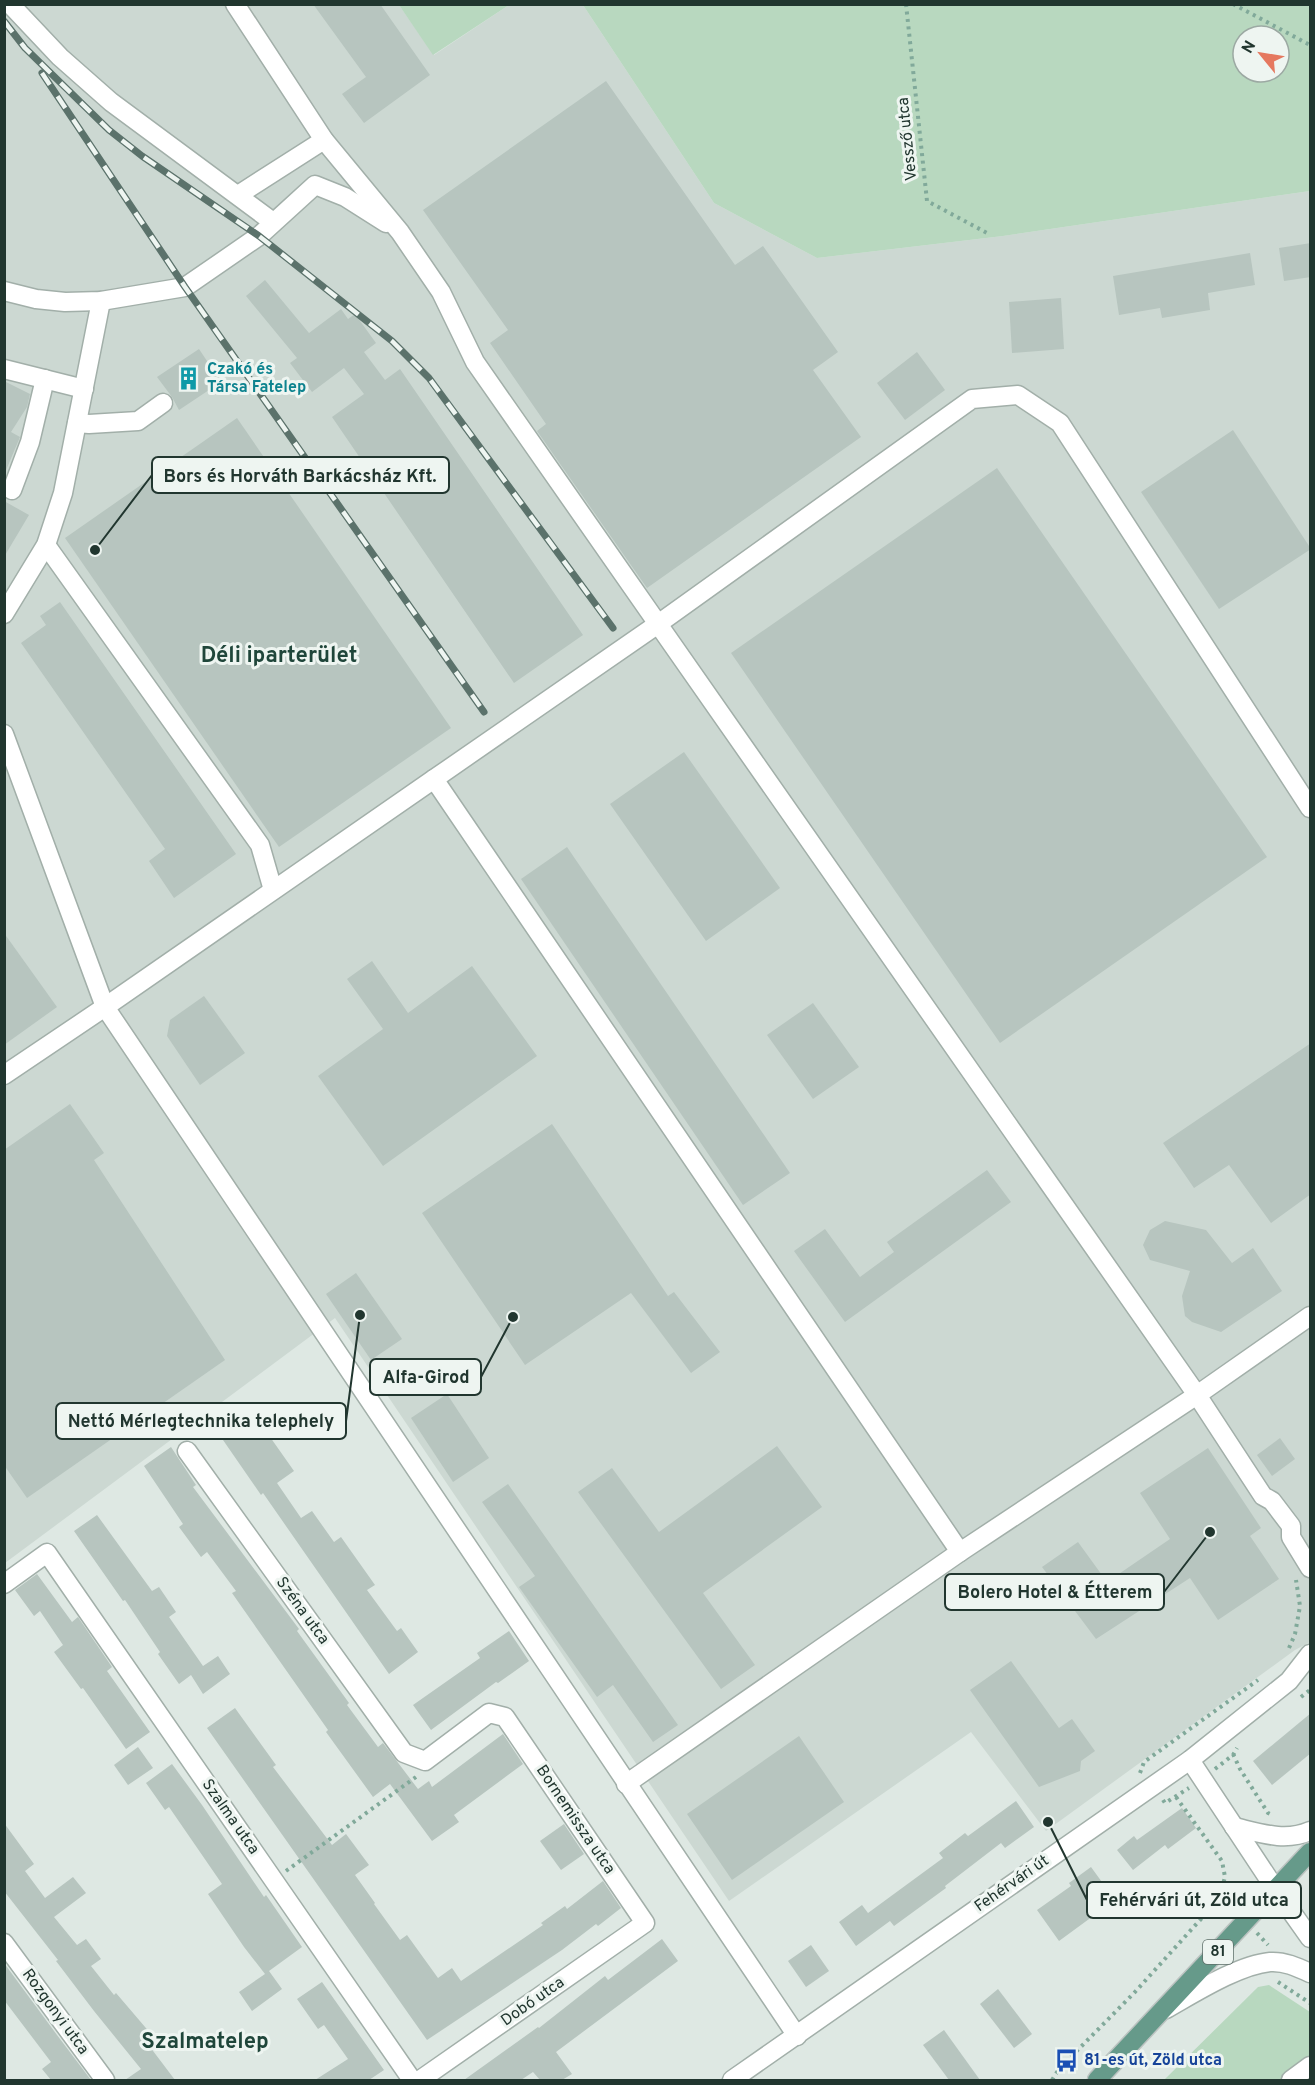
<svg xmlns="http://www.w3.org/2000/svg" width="1315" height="2085" font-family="Overpass,sans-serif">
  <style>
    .built { fill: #ccd8d2 }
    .green { fill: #b8d8bf; fill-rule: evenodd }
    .building { fill: #b7c5bf }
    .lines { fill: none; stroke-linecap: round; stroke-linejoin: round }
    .minor-casing { stroke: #a2afa9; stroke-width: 21 }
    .major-casing { stroke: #bcc3c1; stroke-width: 21 }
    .path { stroke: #81a99a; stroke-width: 4; stroke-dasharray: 3 4.5; stroke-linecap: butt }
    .minor { stroke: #fff; stroke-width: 18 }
    .major { stroke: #669a8a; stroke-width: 18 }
    .rail-casing { stroke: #5b726b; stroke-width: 7 }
    .rail { stroke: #eef5f1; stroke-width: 4.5; stroke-dasharray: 14; stroke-linecap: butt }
    .labels { text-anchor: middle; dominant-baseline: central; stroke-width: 6; stroke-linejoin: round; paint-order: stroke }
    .shield { fill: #eef5f1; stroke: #5e6f69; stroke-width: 1.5 }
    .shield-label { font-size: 15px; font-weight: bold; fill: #21362f }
    .street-label { font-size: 16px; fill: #21362f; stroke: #eef5f1 }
    .culture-label { font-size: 16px; font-weight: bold; fill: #0d838f; stroke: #eef5f1; text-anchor: start }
    .transit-label { font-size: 16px; font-weight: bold; fill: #164399; stroke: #eef5f1; text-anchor: start }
    .district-label { font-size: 22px; font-weight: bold; fill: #1f463a; stroke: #eef5f1 }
    .leader { fill: none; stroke: #21362f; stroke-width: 2 }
    .callout-dot { fill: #21362f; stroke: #eef5f1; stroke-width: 2 }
    .callout { fill: #eef5f1; stroke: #21362f; stroke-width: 2 }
    .callout-label { font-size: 18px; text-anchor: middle; font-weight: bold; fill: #21362f }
  </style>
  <rect width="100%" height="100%" fill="#dee8e3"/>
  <path class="built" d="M 5,5 L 399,5 L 434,55 L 509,5 L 583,5 L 714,203 L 817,258 L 1003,236 L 1310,191 L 1310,1642 L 1295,1650 L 1046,1831 L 971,1732 L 729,1901 L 335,1318 L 5,1563 Z"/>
  <g class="green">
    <path d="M 399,5 L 509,5 L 433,55 Z"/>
    <path d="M 583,5 L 1310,5 L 1310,191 L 1003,236 L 817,258 L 714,203 ZM 1243,36 L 1279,36 L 1279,72 L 1243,72 Z"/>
    <path d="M 1269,1985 L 1310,2012 L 1310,2080 L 1164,2080 L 1258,1987 Z"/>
  </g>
  <g class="building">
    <path d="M 313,4 L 380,4 L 430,75 L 364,123 L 342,94 L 366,77 Z"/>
    <path d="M 606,81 L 735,265 L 763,246 L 838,352 L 813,370 L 861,437 L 647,588 L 537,431 L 546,424 L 490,343 L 508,330 L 423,210 Z"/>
    <path d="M 1311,243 L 1311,277 L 1284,281 L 1279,248 Z"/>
    <path d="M 1250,253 L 1255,285 L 1208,293 L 1210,310 L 1162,318 L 1160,308 L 1119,315 L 1113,276 Z"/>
    <path d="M 265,280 L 309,333 L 341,309 L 348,319 L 355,314 L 376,343 L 364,352 L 385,380 L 400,369 L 583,635 L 514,683 L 332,417 L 364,394 L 344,368 L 312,392 L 290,363 L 297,358 L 246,296 Z"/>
    <path d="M 1061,298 L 1064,349 L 1012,353 L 1009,302 Z"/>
    <path d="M 199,349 L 221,382 L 179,410 L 172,397 L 157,377 Z"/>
    <path d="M 917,352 L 945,390 L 905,420 L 877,383 Z"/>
    <path d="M 4,381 L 30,394 L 27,407 L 11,432 L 20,437 L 4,475 Z"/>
    <path d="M 237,418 L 451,728 L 279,847 L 65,538 Z"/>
    <path d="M 1233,430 L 1311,549 L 1219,609 L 1141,492 Z"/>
    <path d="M 997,468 L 1267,857 L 1000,1043 L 731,653 Z"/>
    <path d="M 4,501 L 29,515 L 4,557 Z"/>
    <path d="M 60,602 L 236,854 L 174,898 L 149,861 L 165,849 L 21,643 L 46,625 L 40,616 Z"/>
    <path d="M 684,752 L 780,888 L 706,941 L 610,804 Z"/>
    <path d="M 567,847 L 790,1173 L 743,1205 L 521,879 Z"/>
    <path d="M 4,933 L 57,1007 L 4,1045 Z"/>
    <path d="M 372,961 L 408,1013 L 472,966 L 537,1056 L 383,1166 L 318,1076 L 383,1029 L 347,979 Z"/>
    <path d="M 204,996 L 245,1053 L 200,1085 L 167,1036 L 170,1020 Z"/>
    <path d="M 813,1003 L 859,1067 L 813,1099 L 767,1035 Z"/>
    <path d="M 1311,1043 L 1311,1194 L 1271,1223 L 1229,1165 L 1194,1188 L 1163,1143 Z"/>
    <path d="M 70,1104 L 104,1153 L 94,1160 L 225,1360 L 27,1498 L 4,1465 L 4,1150 Z"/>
    <path d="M 552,1124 L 668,1296 L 674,1292 L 720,1352 L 691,1373 L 631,1293 L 525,1365 L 422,1213 Z"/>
    <path d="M 987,1170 L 1011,1202 L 845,1322 L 794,1251 L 825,1229 L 860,1277 L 894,1252 L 887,1242 Z"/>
    <path d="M 1165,1221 L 1206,1230 L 1232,1263 L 1253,1248 L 1282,1291 L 1221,1332 L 1192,1322 L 1185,1316 L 1182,1296 L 1190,1271 L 1150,1260 L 1143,1245 L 1150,1230 Z"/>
    <path d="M 356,1273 L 402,1339 L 371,1360 L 326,1294 Z"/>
    <path d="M 447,1394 L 489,1458 L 453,1482 L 411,1418 Z"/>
    <path d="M 256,1417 L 294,1471 L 277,1483 L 301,1518 L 312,1511 L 334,1542 L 341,1537 L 375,1585 L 367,1590 L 397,1631 L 401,1628 L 418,1652 L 389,1674 L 263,1493 L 261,1495 L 223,1440 Z"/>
    <path d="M 1280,1438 L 1295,1459 L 1272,1476 L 1257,1455 Z"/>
    <path d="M 777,1446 L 822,1507 L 703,1593 L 755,1665 L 721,1689 L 578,1492 L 612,1468 L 659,1532 Z"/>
    <path d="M 171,1447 L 196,1485 L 193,1487 L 299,1629 L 297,1631 L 349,1703 L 347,1705 L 378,1747 L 383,1743 L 418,1789 L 429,1781 L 432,1787 L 503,1734 L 523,1764 L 454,1815 L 459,1822 L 432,1841 L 390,1784 L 373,1797 L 326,1732 L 328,1730 L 232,1593 L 236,1591 L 207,1552 L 201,1557 L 179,1527 L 183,1524 L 144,1466 Z"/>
    <path d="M 1208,1448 L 1261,1528 L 1250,1536 L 1279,1579 L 1218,1620 L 1190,1578 L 1096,1639 L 1042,1567 L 1078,1542 L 1107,1582 L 1170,1539 L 1140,1493 Z"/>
    <path d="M 508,1484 L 678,1725 L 653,1742 L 613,1685 L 597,1697 L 519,1587 L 535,1576 L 482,1502 Z"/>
    <path d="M 97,1515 L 152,1591 L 159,1587 L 176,1612 L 169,1617 L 203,1666 L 218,1656 L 230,1674 L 203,1694 L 191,1675 L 179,1684 L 158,1654 L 160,1652 L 125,1600 L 123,1601 L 74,1531 Z"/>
    <path d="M 37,1574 L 72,1622 L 78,1617 L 112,1667 L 107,1671 L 150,1732 L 126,1749 L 83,1688 L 81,1689 L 54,1652 L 63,1645 L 40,1611 L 34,1616 L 15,1590 Z"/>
    <path d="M 509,1631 L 529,1661 L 498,1683 L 496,1682 L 431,1730 L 413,1705 L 480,1658 L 477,1653 Z"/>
    <path d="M 1011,1661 L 1059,1728 L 1072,1719 L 1095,1751 L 1081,1761 L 1080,1771 L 1039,1787 L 970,1690 Z"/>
    <path d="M 235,1708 L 276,1765 L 273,1767 L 332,1845 L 346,1834 L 369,1865 L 355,1875 L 375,1903 L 374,1904 L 400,1940 L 407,1935 L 438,1978 L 452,1968 L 461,1981 L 543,1925 L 541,1923 L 565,1906 L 567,1909 L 603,1881 L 621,1908 L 598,1926 L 596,1924 L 562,1950 L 427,2040 L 207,1728 Z"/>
    <path d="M 1311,1713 L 1311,1753 L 1272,1785 L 1253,1761 Z"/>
    <path d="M 799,1736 L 844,1802 L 732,1880 L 687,1814 Z"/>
    <path d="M 138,1747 L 153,1768 L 128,1785 L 114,1765 Z"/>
    <path d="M 172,1764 L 202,1805 L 264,1897 L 266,1895 L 302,1947 L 269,1971 L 282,1989 L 252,2011 L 239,1992 L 265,1974 L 244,1947 L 208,1894 L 222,1884 L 169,1807 L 165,1810 L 146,1783 Z"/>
    <path d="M 1016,1801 L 1034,1827 L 1005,1848 L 1001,1843 L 945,1886 L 946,1888 L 894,1926 L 890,1921 L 856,1946 L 839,1922 L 862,1905 L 868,1913 L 943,1858 L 939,1853 L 965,1833 L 968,1836 Z"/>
    <path d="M 1182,1808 L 1196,1828 L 1168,1849 L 1165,1845 L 1133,1870 L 1117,1850 L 1134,1836 L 1137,1840 Z"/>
    <path d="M 4,1823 L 34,1864 L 25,1871 L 45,1898 L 73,1877 L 86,1893 L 54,1917 L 77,1945 L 86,1939 L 101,1959 L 91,1966 L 114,1995 L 116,1993 L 151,2034 L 144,2039 L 175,2080 L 125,2080 L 141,2069 L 94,2011 L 56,1961 L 58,1960 L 4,1891 Z"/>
    <path d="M 564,1824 L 584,1854 L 561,1870 L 540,1841 Z"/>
    <path d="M 1091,1867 L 1115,1900 L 1059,1941 L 1037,1910 L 1071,1886 L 1069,1883 Z"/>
    <path d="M 662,1939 L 678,1961 L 556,2052 L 572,2074 L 562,2080 L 540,2080 L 533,2072 L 521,2080 L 464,2080 L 538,2027 L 539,2028 L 605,1976 L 608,1980 Z"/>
    <path d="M 811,1945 L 829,1971 L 806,1987 L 788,1961 Z"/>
    <path d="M 4,1963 L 57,2035 L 91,2080 L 51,2080 L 42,2069 L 51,2062 L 4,2000 Z"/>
    <path d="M 322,1982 L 384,2070 L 369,2080 L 315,2080 L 348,2059 L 324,2025 L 318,2029 L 297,1999 Z"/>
    <path d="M 998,1989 L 1032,2034 L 1014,2048 L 980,2004 Z"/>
    <path d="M 944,2030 L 980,2080 L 949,2080 L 923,2045 Z"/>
  </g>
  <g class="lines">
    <defs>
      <g id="minor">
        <path d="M 10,4 L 60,57 L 111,102 L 273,222"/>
        <path d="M 235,4 L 324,140 L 400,232 L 441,292 L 475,362 L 658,624 L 972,399 L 1018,395 L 1060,423 L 1310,808"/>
        <path d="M 238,195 L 324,140"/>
        <path d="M 4,291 L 36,299 L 65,302 L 101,301 L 185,287 L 259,236 L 315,185 L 345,197 L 386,223"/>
        <path d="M 4,369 L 84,389"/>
        <path d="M 77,423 L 89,424 L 138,421 L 163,403"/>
        <path d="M 12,490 L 30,442 L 45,379"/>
        <path d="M 46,545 L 260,845 L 273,890"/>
        <path d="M 4,614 L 46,545 L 63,493 L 101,301"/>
        <path d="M 4,734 L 105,1007 L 4,1075"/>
        <path d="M 434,779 L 658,624 L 1197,1395 L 1263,1496 L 1272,1501 L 1291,1526 L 1291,1537 L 1310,1568"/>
        <path d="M 187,1451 L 404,1753 L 425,1761 L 489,1713 L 505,1717 L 645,1923 L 420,2080"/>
        <path d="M 4,1584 L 47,1553 L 412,2080"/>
        <path d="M 1190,1760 L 1276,1890 L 1310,1938"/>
        <path d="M 626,1784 L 960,1552 L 1197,1395 L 1310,1316"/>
        <path d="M 1234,1827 C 1260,1833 1285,1842 1310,1831"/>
        <path d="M 4,1943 L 105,2080"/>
        <path d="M 1166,2009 C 1193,1994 1238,1965 1270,1962 C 1284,1961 1297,1967 1310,1973"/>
        <path d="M 797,2036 L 105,1007 L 434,779 L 960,1552"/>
        <path d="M 732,2080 L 1190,1760 L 1289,1681 L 1310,1654"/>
        <path d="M 1291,2080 L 1310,2066"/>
      </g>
      <path id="major" d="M 1097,2080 L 1310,1852"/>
    </defs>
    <use href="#minor" class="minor-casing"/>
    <use href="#major" class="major-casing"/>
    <g class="path">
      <path d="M 906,4 L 927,201 L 989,234"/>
      <path d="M 1233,4 L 1310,45"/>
      <path d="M 1289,1648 L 1295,1634 L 1300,1606 L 1296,1580"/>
      <path d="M 1301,1697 L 1310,1690"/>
      <path d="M 1233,1754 L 1240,1769 L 1268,1813 L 1272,1815"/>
      <path d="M 1215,1769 L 1233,1755 L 1237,1748"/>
      <path d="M 1140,1773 L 1144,1762 L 1258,1680"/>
      <path d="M 1176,1797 L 1222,1861 L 1225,1877 L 1219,1899 L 1231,1910"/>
      <path d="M 1163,1800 L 1165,1803 L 1189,1788"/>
      <path d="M 286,1871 L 416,1777"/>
      <path d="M 1257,1933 L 1268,1945"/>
      <path d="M 1278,1982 L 1310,2003"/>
      <path d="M 1052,2080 L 1059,2069 L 1135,1992 L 1219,1899"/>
    </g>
    <use href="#minor" class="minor"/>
    <use href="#major" class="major"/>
    <defs>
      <g id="rail">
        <path d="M 4,21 L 25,48 L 109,130 L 142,156 L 259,236 L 392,341 L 429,378 L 613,628"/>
        <path d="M 42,73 L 185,287 L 484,712"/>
      </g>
    </defs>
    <use href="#rail" class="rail-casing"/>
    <use href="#rail" class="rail"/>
  </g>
  <defs>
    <symbol id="building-bare" viewBox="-9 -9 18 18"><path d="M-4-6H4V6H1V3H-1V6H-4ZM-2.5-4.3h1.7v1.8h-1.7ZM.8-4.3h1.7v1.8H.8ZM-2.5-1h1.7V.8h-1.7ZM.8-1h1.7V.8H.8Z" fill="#0f9aa8" stroke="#eef5f1" stroke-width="2.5" paint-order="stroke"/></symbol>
    <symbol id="bus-bare" viewBox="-9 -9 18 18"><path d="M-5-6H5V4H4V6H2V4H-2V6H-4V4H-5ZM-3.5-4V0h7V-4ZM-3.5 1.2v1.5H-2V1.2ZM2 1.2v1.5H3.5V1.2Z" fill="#1a4fb4" stroke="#eef5f1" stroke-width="2.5" paint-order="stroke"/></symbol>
  </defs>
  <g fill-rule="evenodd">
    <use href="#building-bare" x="172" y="362" width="33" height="33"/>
    <use href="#bus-bare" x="1050" y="2044" width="33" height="33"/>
  </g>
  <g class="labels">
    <rect class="shield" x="1203" y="1940" width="30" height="24" rx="4.5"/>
    <g class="shield-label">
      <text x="1218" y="1952">81</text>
    </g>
    <g class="street-label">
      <text transform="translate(908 139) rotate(-96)">Vessző utca</text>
      <text transform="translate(302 1611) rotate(54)">Széna utca</text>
      <text transform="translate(230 1817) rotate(55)">Szalma utca</text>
      <text transform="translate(575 1820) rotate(56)">Bornemissza utca</text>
      <text transform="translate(1012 1884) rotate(-35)">Fehérvári út</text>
      <text transform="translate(533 2002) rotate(-35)">Dobó utca</text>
      <text transform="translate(55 2012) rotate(54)">Rozgonyi utca</text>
    </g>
    <g class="culture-label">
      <text x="207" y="370">Czakó és<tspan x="207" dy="18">Társa Fatelep</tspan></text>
    </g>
    <g class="transit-label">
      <text x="1084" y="2061">81-es út, Zöld utca</text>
    </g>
    <g class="district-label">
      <text x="279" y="656">Déli iparterület</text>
      <text x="205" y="2042">Szalmatelep</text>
    </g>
  </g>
  <path class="leader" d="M95 550L152 475M513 1317L481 1377M360 1315L346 1421M1210 1532L1164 1592M1048 1822L1087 1900"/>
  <g class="callout-dot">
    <circle cx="95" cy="550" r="6"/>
    <circle cx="513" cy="1317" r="6"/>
    <circle cx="360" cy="1315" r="6"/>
    <circle cx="1210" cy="1532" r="6"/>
    <circle cx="1048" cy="1822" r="6"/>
  </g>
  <g class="callout">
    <rect x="152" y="457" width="297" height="36" rx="6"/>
    <rect x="370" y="1359" width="111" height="36" rx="6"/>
    <rect x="56" y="1403" width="290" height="36" rx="6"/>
    <rect x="945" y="1574" width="219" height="36" rx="6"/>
    <rect x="1087" y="1882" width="214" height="36" rx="6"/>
  </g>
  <g class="callout-label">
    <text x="300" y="482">Bors és Horváth Barkácsház Kft.</text>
    <text x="426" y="1383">Alfa-Girod</text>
    <text x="201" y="1427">Nettó Mérlegtechnika telephely</text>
    <text x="1055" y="1598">Bolero Hotel &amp; Étterem</text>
    <text x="1194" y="1906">Fehérvári út, Zöld utca</text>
  </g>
  <rect width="1315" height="2085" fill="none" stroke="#21362f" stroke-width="12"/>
  <g transform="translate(1261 54) rotate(300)"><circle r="28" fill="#eef5f1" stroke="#9ca9a3" stroke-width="1.5"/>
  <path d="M0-4.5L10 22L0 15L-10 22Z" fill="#e5785f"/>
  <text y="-9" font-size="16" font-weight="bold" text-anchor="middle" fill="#21362f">N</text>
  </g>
</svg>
